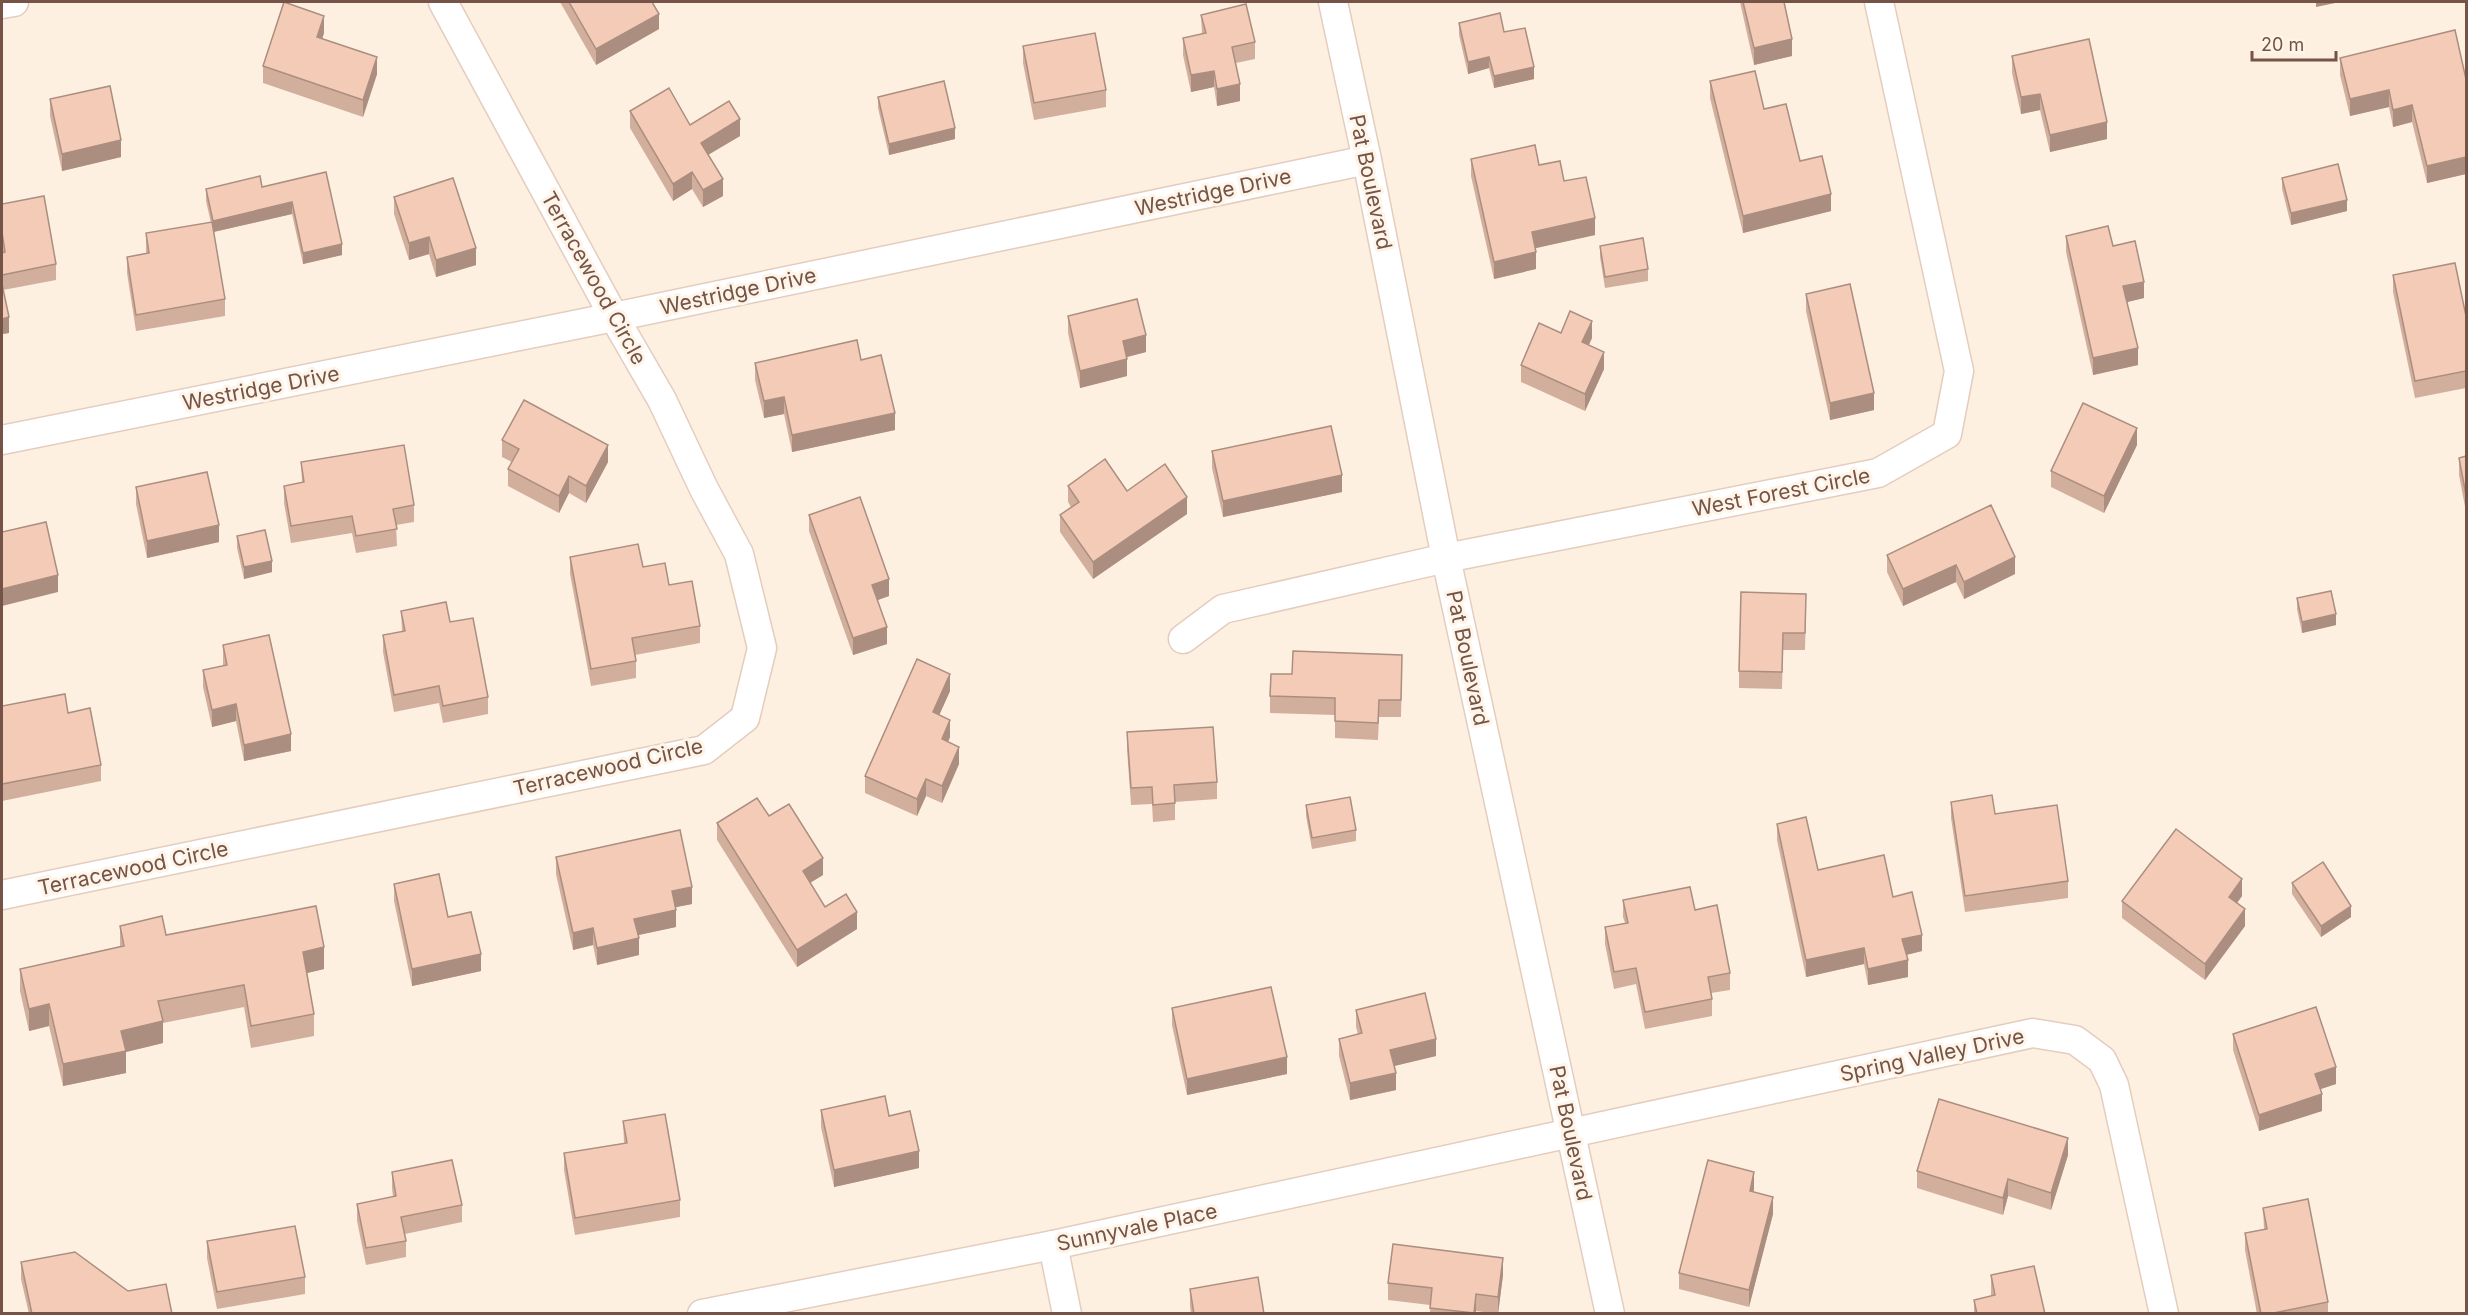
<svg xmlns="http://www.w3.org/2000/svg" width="2468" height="1315" font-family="Inter,sans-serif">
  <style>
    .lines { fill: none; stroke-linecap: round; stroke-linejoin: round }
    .minor-casing { stroke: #e4cdbf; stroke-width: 31 }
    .minor { stroke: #fff; stroke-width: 28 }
    .wall { fill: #d2af9d }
    .shaded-wall { fill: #ab8e80 }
    .building { fill: #f4cbb7; stroke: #ab8e80; stroke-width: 1.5 }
    .labels { text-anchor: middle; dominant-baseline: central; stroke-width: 6; stroke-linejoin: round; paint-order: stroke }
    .street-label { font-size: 21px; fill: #755447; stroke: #fff4e8 }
  </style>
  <rect width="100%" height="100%" fill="#fdf0e0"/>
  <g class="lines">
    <defs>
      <g id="minor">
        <path d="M 1333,2 L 1367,160 L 1446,558 L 1610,1314"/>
        <path d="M 2,4 L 14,2"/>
        <path d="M 2,440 L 614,317 L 1367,160"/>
        <path d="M 1183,639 L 1223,609 L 1446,558 L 1878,473 L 1947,434 L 1959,371 L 1879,2"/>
        <path d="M 2,895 L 704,750 L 745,718 L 762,648 L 739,554 L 704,489 L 662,400 L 614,317 L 443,2"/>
        <path d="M 1053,1245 L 1067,1314"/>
        <path d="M 702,1314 L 1053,1245 L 2033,1033 L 2075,1040 L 2102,1060 L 2114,1085 L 2164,1314"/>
      </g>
    </defs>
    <use href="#minor" class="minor-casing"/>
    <use href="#minor" class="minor"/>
  </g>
  <g class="wall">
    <path d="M 560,2 L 652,2 L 659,29 L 596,65 Z"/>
    <path d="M 1740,2 L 1784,2 L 1792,56 L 1754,65 Z"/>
    <path d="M 1201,15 L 1255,42 L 1255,59 L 1236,63 L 1240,101 L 1217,106 L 1214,87 L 1191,92 L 1183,55 L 1183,38 L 1202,34 Z"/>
    <path d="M 1459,23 L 1504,32 L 1534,79 L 1494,88 L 1489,68 L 1468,74 L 1459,35 Z"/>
    <path d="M 324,33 L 322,39 L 377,74 L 363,117 L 263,83 L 263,66 Z"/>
    <path d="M 1023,46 L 1106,90 L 1106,107 L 1034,120 L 1023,63 Z"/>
    <path d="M 2012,56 L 2107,139 L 2050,152 L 2040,110 L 2021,114 L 2012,73 Z"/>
    <path d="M 2340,58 L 2466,79 L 2466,174 L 2427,183 L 2412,122 L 2393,127 L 2389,107 L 2350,116 L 2340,75 Z"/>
    <path d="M 1710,81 L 1764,109 L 1800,161 L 1831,211 L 1743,233 L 1710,98 Z"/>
    <path d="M 878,97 L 955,139 L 889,155 L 878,108 Z"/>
    <path d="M 50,99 L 121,157 L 62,171 L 50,116 Z"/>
    <path d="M 630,111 L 740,136 L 708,155 L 723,196 L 703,207 L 692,189 L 673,201 L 630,128 Z"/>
    <path d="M 1471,159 L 1564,181 L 1595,235 L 1535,248 L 1536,269 L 1494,279 L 1471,176 Z"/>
    <path d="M 326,172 L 342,255 L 303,264 L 292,214 L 214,232 L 225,299 L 225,316 L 136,331 L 127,273 L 127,257 L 146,253 L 146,233 L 211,223 L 206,201 L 206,189 L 262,187 Z"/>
    <path d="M 2282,178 L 2347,211 L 2291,225 L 2282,189 Z"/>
    <path d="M 394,197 L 476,265 L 436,277 L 429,254 L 409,260 L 394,214 Z"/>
    <path d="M 2,204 L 56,264 L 56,280 L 3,290 L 9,333 L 2,334 L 2,253 L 3,252 L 2,247 Z"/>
    <path d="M 2066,236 L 2113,246 L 2144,298 L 2127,302 L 2138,365 L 2093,375 L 2066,252 Z"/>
    <path d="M 1600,246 L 1648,269 L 1648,281 L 1605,288 L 1600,257 Z"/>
    <path d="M 2393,275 L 2466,316 L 2466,388 L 2415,398 L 2393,292 Z"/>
    <path d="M 1806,294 L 1874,410 L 1830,420 L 1806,311 Z"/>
    <path d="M 1068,316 L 1146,352 L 1127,357 L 1127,376 L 1080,388 L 1068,333 Z"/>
    <path d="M 1561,333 L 1592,338 L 1589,345 L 1604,369 L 1585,411 L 1521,382 L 1521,365 Z"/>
    <path d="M 861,360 L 895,430 L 792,452 L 784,414 L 764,418 L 755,380 L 755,363 Z"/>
    <path d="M 502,440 L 608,462 L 586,503 L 569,493 L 559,513 L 508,486 L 508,469 L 512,462 L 502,457 Z"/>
    <path d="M 2137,445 L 2104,513 L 2051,487 L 2051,471 Z"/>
    <path d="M 1212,451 L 1342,492 L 1223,517 L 1212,468 Z"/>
    <path d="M 2466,456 L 2466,512 L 2459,475 L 2459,458 Z"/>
    <path d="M 301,462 L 414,505 L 414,522 L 396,525 L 397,546 L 356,553 L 352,533 L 291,543 L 284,503 L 284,486 L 302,482 Z"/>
    <path d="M 1068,486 L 1127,491 L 1187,514 L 1093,579 L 1060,532 L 1060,515 L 1071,507 L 1068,502 Z"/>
    <path d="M 136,487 L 219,542 L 147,558 L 136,504 Z"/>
    <path d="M 809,515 L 889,596 L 878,600 L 887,644 L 853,655 L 809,531 Z"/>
    <path d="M 237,536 L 272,572 L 244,579 L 237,548 Z"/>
    <path d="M 1887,555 L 2015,574 L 1964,599 L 1956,582 L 1903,606 L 1887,572 Z"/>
    <path d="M 570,557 L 643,567 L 669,585 L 700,626 L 700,643 L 635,655 L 636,661 L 636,678 L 591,686 L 570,574 Z"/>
    <path d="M 2297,598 L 2336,625 L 2302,633 L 2297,609 Z"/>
    <path d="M 401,611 L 450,622 L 488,697 L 488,714 L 443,723 L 439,703 L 394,712 L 383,652 L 383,635 L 402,632 Z"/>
    <path d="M 1806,611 L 1805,650 L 1783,650 L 1782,689 L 1739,688 L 1739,671 Z"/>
    <path d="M 223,645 L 291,751 L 244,761 L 236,721 L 212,727 L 203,687 L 203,670 L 223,666 Z"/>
    <path d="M 1402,672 L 1401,717 L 1379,717 L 1378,740 L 1335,738 L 1335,715 L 1270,713 L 1270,696 L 1292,674 Z"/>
    <path d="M 950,691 L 939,715 L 950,737 L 948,742 L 959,764 L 942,803 L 926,796 L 917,816 L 865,793 L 865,776 Z"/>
    <path d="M 2,706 L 101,765 L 101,781 L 2,801 Z"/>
    <path d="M 1127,732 L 1217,782 L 1217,799 L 1175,802 L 1175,820 L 1153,822 L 1152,804 L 1131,805 L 1127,749 Z"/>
    <path d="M 1951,802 L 1995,814 L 2068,881 L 2068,898 L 1965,912 L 1951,818 Z"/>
    <path d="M 1306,805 L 1356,830 L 1356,841 L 1312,849 L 1306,816 Z"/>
    <path d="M 769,816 L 823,875 L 810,883 L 825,907 L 857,929 L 797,967 L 717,840 L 717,823 Z"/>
    <path d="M 1777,824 L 1818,870 L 1893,897 L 1922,951 L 1906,955 L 1908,977 L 1868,985 L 1864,964 L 1806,977 L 1777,840 Z"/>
    <path d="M 556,857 L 692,904 L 675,907 L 676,927 L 638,935 L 639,955 L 597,965 L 593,945 L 573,950 L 556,874 Z"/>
    <path d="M 2292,883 L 2351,917 L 2321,937 L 2292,894 Z"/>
    <path d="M 394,884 L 448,917 L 481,971 L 412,986 L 394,901 Z"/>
    <path d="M 2242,896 L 2237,903 L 2245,926 L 2205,980 L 2122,918 L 2122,901 Z"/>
    <path d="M 1623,900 L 1730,973 L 1730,990 L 1711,993 L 1712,999 L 1712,1016 L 1645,1029 L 1636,984 L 1614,989 L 1605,944 L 1605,927 L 1625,923 L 1623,917 Z"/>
    <path d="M 120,926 L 324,969 L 307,973 L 314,1014 L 314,1036 L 251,1048 L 244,1007 L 163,1023 L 163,1043 L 126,1052 L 126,1073 L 63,1086 L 49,1026 L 29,1031 L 20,991 L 20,969 L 120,946 Z"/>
    <path d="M 1172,1008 L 1287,1074 L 1187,1095 L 1172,1025 Z"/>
    <path d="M 1356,1010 L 1436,1056 L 1394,1066 L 1396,1090 L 1350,1100 L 1339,1056 L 1339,1039 L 1358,1034 L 1356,1027 Z"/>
    <path d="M 2233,1034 L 2336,1084 L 2320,1089 L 2322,1111 L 2259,1131 L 2233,1050 Z"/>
    <path d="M 821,1110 L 889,1116 L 919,1168 L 834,1187 L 821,1127 Z"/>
    <path d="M 623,1121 L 680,1200 L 680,1217 L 575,1235 L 564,1170 L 564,1153 L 624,1143 Z"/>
    <path d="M 2068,1155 L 2051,1210 L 2008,1196 L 2003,1215 L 1917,1188 L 1917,1171 Z"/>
    <path d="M 392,1172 L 462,1205 L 462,1222 L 405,1234 L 406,1241 L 406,1257 L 366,1265 L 357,1221 L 357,1204 L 393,1197 L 392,1189 Z"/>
    <path d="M 1754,1189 L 1753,1192 L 1773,1214 L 1749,1307 L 1679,1289 L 1679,1273 Z"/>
    <path d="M 2263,1208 L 2328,1302 L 2328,1314 L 2257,1314 L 2245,1250 L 2245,1233 L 2264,1229 Z"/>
    <path d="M 207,1241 L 305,1277 L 305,1294 L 217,1309 L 207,1258 Z"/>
    <path d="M 21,1262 L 128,1291 L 172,1314 L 29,1314 L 21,1279 Z"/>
    <path d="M 1503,1275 L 1498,1314 L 1476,1311 L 1476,1314 L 1430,1314 L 1430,1305 L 1388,1300 L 1388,1283 Z"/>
    <path d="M 1991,1275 L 2045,1314 L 1974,1314 L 1974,1300 L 1991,1296 Z"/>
    <path d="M 1190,1289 L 1264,1314 L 1191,1314 L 1190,1306 Z"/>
  </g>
  <g class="shaded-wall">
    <path d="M 2316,2 L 2340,2 L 2316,7 Z"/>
    <path d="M 659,14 L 659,29 L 596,65 L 596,49 Z"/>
    <path d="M 324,16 L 324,33 L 317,54 L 317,37 Z"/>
    <path d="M 1792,39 L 1792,56 L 1754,65 L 1754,48 Z"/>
    <path d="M 377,57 L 377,74 L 363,117 L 363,100 Z"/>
    <path d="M 1489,57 L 1489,68 L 1468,74 L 1468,62 Z"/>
    <path d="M 1534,67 L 1534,79 L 1494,88 L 1494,76 Z"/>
    <path d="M 1214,71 L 1214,87 L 1191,92 L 1191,75 Z"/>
    <path d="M 1240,84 L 1240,101 L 1217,106 L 1217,89 Z"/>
    <path d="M 2389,90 L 2389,107 L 2350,116 L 2350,99 Z"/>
    <path d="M 2040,94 L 2040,110 L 2021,114 L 2021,97 Z"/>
    <path d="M 2412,105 L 2412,122 L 2393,127 L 2393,110 Z"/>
    <path d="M 740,119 L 740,136 L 701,159 L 701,143 Z"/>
    <path d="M 2107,122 L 2107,139 L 2050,152 L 2050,135 Z"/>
    <path d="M 955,128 L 955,139 L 889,155 L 889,144 Z"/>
    <path d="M 121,140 L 121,157 L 62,171 L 62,154 Z"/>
    <path d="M 2466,157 L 2466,174 L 2427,183 L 2427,166 Z"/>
    <path d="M 692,172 L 692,189 L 673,201 L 673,184 Z"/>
    <path d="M 723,179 L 723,196 L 703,207 L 703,190 Z"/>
    <path d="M 1831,194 L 1831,211 L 1743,233 L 1743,216 Z"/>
    <path d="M 2347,200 L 2347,211 L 2291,225 L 2291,213 Z"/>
    <path d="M 292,202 L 292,214 L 213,232 L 213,221 Z"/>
    <path d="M 1595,218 L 1595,235 L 1532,249 L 1532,232 Z"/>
    <path d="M 429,237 L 429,254 L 409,260 L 409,243 Z"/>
    <path d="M 342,244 L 342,255 L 303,264 L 303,253 Z"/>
    <path d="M 476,248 L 476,265 L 436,277 L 436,260 Z"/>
    <path d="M 1536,252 L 1536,269 L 1494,279 L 1494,262 Z"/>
    <path d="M 2144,282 L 2144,298 L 2123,303 L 2123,286 Z"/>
    <path d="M 9,317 L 9,333 L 2,334 L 2,319 Z"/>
    <path d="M 1592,321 L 1592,338 L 1582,359 L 1582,342 Z"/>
    <path d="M 1146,335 L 1146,352 L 1123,358 L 1123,341 Z"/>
    <path d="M 2138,348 L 2138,365 L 2093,375 L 2093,358 Z"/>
    <path d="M 1604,352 L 1604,369 L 1585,411 L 1585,394 Z"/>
    <path d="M 1127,359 L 1127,376 L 1080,388 L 1080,371 Z"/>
    <path d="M 1874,393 L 1874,410 L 1830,420 L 1830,403 Z"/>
    <path d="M 784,397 L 784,414 L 764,418 L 764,401 Z"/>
    <path d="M 895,413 L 895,430 L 792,452 L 792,435 Z"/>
    <path d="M 2137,428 L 2137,445 L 2104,513 L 2104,496 Z"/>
    <path d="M 608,445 L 608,462 L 586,503 L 586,486 Z"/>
    <path d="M 1342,475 L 1342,492 L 1223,517 L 1223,501 Z"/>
    <path d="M 569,476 L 569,493 L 559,513 L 559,496 Z"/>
    <path d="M 1187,497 L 1187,514 L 1093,579 L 1093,562 Z"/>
    <path d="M 219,525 L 219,542 L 147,558 L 147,541 Z"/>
    <path d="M 2015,557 L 2015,574 L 1964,599 L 1964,582 Z"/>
    <path d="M 272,561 L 272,572 L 244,579 L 244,567 Z"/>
    <path d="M 1956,565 L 1956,582 L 1903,606 L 1903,589 Z"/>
    <path d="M 58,575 L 58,592 L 2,606 L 2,589 Z"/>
    <path d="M 889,579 L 889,596 L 872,602 L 872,585 Z"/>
    <path d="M 2336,614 L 2336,625 L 2302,633 L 2302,622 Z"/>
    <path d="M 887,627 L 887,644 L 853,655 L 853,638 Z"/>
    <path d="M 950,674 L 950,691 L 933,729 L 933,712 Z"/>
    <path d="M 236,704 L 236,721 L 212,727 L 212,710 Z"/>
    <path d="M 950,720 L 950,737 L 942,756 L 942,739 Z"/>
    <path d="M 291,734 L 291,751 L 244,761 L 244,745 Z"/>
    <path d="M 959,747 L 959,764 L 942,803 L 942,786 Z"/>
    <path d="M 926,779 L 926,796 L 917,816 L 917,799 Z"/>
    <path d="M 823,858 L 823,875 L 803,887 L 803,871 Z"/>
    <path d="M 2242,879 L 2242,896 L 2229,914 L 2229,897 Z"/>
    <path d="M 692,887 L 692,904 L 672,908 L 672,891 Z"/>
    <path d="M 2351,906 L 2351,917 L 2321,937 L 2321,926 Z"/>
    <path d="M 2245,909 L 2245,926 L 2205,980 L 2205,964 Z"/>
    <path d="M 676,910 L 676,927 L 634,936 L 634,919 Z"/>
    <path d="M 857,912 L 857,929 L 797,967 L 797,950 Z"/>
    <path d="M 593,928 L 593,945 L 573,950 L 573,933 Z"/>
    <path d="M 1922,935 L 1922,951 L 1902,956 L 1902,939 Z"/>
    <path d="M 639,938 L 639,955 L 597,965 L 597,948 Z"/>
    <path d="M 324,947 L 324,969 L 303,974 L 303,952 Z"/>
    <path d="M 1864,948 L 1864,964 L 1806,977 L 1806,960 Z"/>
    <path d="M 481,954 L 481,971 L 412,986 L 412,969 Z"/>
    <path d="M 1908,960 L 1908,977 L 1868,985 L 1868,969 Z"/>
    <path d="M 49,1004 L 49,1026 L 29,1031 L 29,1009 Z"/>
    <path d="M 163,1021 L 163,1043 L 126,1052 L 126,1073 L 63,1086 L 63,1064 L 121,1031 Z"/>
    <path d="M 1436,1039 L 1436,1056 L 1390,1067 L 1390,1050 Z"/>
    <path d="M 1287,1057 L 1287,1074 L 1187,1095 L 1187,1079 Z"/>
    <path d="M 2336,1067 L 2336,1084 L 2315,1091 L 2315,1074 Z"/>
    <path d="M 1396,1073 L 1396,1090 L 1350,1100 L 1350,1083 Z"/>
    <path d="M 2322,1094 L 2322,1111 L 2259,1131 L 2259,1115 Z"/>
    <path d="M 2068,1138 L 2068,1155 L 2051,1210 L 2051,1193 Z"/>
    <path d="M 919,1151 L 919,1168 L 834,1187 L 834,1170 Z"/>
    <path d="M 1754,1172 L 1754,1189 L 1750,1208 L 1750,1191 Z"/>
    <path d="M 2008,1179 L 2008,1196 L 2003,1215 L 2003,1198 Z"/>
    <path d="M 1773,1197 L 1773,1214 L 1749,1307 L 1749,1290 Z"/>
    <path d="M 1503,1258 L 1503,1275 L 1498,1314 L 1498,1297 Z"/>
    <path d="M 1476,1294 L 1476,1314 L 1474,1314 Z"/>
  </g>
  <g class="building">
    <path d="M 284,2 L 324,16 L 317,37 L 377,57 L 363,100 L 263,66 Z"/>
    <path d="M 569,2 L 652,2 L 659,14 L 596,49 Z"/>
    <path d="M 1743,2 L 1784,2 L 1792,39 L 1754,48 Z"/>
    <path d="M 1246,4 L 1255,42 L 1232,47 L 1240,84 L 1217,89 L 1214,71 L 1191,75 L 1183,38 L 1206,33 L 1201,15 Z"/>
    <path d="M 1500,13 L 1504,32 L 1525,28 L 1534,67 L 1494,76 L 1489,57 L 1468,62 L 1459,23 Z"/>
    <path d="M 2455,30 L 2466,79 L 2466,157 L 2427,166 L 2412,105 L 2393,110 L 2389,90 L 2350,99 L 2340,58 Z"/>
    <path d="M 1095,33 L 1106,90 L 1034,103 L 1023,46 Z"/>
    <path d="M 2089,39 L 2107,122 L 2050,135 L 2040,94 L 2021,97 L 2012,56 Z"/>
    <path d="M 1755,71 L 1764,109 L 1786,104 L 1800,161 L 1822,156 L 1831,194 L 1743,216 L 1710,81 Z"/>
    <path d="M 944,81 L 955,128 L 889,144 L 878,97 Z"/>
    <path d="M 110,86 L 121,140 L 62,154 L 50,99 Z"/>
    <path d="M 669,88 L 690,125 L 729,101 L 740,119 L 701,143 L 723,179 L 703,190 L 692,172 L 673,184 L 630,111 Z"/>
    <path d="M 1535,145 L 1539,165 L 1560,161 L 1564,181 L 1586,177 L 1595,218 L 1532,232 L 1536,252 L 1494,262 L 1471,159 Z"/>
    <path d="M 2338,164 L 2347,200 L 2291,213 L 2282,178 Z"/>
    <path d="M 326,172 L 342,244 L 303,253 L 292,202 L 213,221 L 206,189 L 260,176 L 262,187 Z"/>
    <path d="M 453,178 L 476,248 L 436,260 L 429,237 L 409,243 L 394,197 Z"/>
    <path d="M 44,196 L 56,264 L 2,275 L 2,253 L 5,252 L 2,232 L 2,204 Z"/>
    <path d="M 212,222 L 225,299 L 136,315 L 127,257 L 149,253 L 146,233 Z"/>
    <path d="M 2108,226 L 2113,246 L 2135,241 L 2144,282 L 2123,286 L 2138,348 L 2093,358 L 2066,236 Z"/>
    <path d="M 1643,238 L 1648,269 L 1605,277 L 1600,246 Z"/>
    <path d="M 2455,263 L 2466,316 L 2466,371 L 2415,381 L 2393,275 Z"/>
    <path d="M 2,284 L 9,317 L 2,319 Z"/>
    <path d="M 1850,284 L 1874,393 L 1830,403 L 1806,294 Z"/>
    <path d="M 1137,299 L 1146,335 L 1123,341 L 1127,359 L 1080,371 L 1068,316 Z"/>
    <path d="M 1570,311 L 1592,321 L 1582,342 L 1604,352 L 1585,394 L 1521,365 L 1539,323 L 1561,333 Z"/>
    <path d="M 857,340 L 861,360 L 881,355 L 895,413 L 792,435 L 784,397 L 764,401 L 755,363 Z"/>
    <path d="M 524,400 L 608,445 L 586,486 L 569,476 L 559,496 L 508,469 L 519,449 L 502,440 Z"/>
    <path d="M 2083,403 L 2137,428 L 2104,496 L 2051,471 Z"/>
    <path d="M 1331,426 L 1342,475 L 1223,501 L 1212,451 Z"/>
    <path d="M 404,445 L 414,505 L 393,509 L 397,529 L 356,536 L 352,516 L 291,526 L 284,486 L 304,482 L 301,462 Z"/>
    <path d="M 2466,456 L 2466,495 L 2459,458 Z"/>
    <path d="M 1105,459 L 1127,491 L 1165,464 L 1187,497 L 1093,562 L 1060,515 L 1079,502 L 1068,486 Z"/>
    <path d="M 207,472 L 219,525 L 147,541 L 136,487 Z"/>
    <path d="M 860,497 L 889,579 L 872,585 L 887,627 L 853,638 L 809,515 Z"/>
    <path d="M 1991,505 L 2015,557 L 1964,582 L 1956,565 L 1903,589 L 1887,555 Z"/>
    <path d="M 46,522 L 58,575 L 2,589 L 2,532 Z"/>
    <path d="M 265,530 L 272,561 L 244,567 L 237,536 Z"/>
    <path d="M 638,544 L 643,567 L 665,563 L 669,585 L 692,581 L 700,626 L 632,638 L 636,661 L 591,669 L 570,557 Z"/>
    <path d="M 2331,591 L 2336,614 L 2302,622 L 2297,598 Z"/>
    <path d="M 1741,592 L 1806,594 L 1805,633 L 1783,633 L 1782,672 L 1739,671 Z"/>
    <path d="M 446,602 L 450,622 L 473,618 L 488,697 L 443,706 L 439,686 L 394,695 L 383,635 L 405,631 L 401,611 Z"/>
    <path d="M 269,635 L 291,734 L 244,745 L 236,704 L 212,710 L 203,670 L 227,665 L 223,645 Z"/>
    <path d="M 1293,651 L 1402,655 L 1401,700 L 1379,700 L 1378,723 L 1335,721 L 1335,698 L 1270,696 L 1271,674 L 1292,674 Z"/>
    <path d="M 917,659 L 950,674 L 933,712 L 950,720 L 942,739 L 959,747 L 942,786 L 926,779 L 917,799 L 865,776 Z"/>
    <path d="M 65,694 L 68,713 L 90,708 L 101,765 L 2,784 L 2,706 Z"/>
    <path d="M 1213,727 L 1217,782 L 1174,785 L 1175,803 L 1153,805 L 1152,787 L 1131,788 L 1127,732 Z"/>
    <path d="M 1992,795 L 1995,814 L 2057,805 L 2068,881 L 1965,896 L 1951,802 Z"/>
    <path d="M 1350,797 L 1356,830 L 1312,838 L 1306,805 Z"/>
    <path d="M 757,798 L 769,816 L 789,804 L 823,858 L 803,871 L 825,907 L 846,894 L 857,912 L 797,950 L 717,823 Z"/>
    <path d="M 1806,817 L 1818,870 L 1884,855 L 1893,897 L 1912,892 L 1922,935 L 1902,939 L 1908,960 L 1868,969 L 1864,948 L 1806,960 L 1777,824 Z"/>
    <path d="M 2176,829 L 2242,879 L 2229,897 L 2245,909 L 2205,964 L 2122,901 Z"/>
    <path d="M 680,830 L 692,887 L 672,891 L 676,910 L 634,919 L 639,938 L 597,948 L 593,928 L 573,933 L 556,857 Z"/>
    <path d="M 2323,862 L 2351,906 L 2321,926 L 2292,883 Z"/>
    <path d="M 439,874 L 448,917 L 471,912 L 481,954 L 412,969 L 394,884 Z"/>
    <path d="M 1690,887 L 1695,910 L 1717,905 L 1730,973 L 1708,977 L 1712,999 L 1645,1012 L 1636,968 L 1614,972 L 1605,927 L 1628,923 L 1623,900 Z"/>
    <path d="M 316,906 L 324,947 L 303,952 L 314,1014 L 251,1026 L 244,985 L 158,1001 L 163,1021 L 121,1031 L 126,1051 L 63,1064 L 49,1004 L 29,1009 L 20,969 L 124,946 L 120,926 L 162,916 L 166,935 Z"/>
    <path d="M 1271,987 L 1287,1057 L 1187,1079 L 1172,1008 Z"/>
    <path d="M 1425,993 L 1436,1039 L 1390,1050 L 1396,1073 L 1350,1083 L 1339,1039 L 1362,1033 L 1356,1010 Z"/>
    <path d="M 2316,1007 L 2336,1067 L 2315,1074 L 2322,1094 L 2259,1115 L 2233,1034 Z"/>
    <path d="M 885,1096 L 889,1116 L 910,1111 L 919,1151 L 834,1170 L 821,1110 Z"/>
    <path d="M 1939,1099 L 2068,1138 L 2051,1193 L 2008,1179 L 2003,1198 L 1917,1171 Z"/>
    <path d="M 665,1114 L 680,1200 L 575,1218 L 564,1153 L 627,1143 L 623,1121 Z"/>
    <path d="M 452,1160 L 462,1205 L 401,1217 L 406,1241 L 366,1248 L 357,1204 L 396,1196 L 392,1172 Z"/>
    <path d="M 1708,1160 L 1754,1172 L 1750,1191 L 1773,1197 L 1749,1290 L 1679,1273 Z"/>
    <path d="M 2308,1199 L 2328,1302 L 2269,1314 L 2261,1314 L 2245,1233 L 2267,1229 L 2263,1208 Z"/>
    <path d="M 295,1226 L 305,1277 L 217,1292 L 207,1241 Z"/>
    <path d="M 1393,1244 L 1503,1258 L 1498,1297 L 1476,1294 L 1474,1313 L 1430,1308 L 1432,1288 L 1388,1283 Z"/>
    <path d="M 75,1252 L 128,1291 L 166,1284 L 172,1314 L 32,1314 L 21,1262 Z"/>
    <path d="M 2034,1266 L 2045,1314 L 1977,1314 L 1974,1300 L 1995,1295 L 1991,1275 Z"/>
    <path d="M 1258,1277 L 1264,1314 L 1194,1314 L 1190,1289 Z"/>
  </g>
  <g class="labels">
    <g class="street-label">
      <text transform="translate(1371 182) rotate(78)">Pat Boulevard</text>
      <text transform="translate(1213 192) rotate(-12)">Westridge Drive</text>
      <text transform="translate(594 278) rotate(61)">Terracewood Circle</text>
      <text transform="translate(738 291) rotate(-12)">Westridge Drive</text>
      <text transform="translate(261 388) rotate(-11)">Westridge Drive</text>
      <text transform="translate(1781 492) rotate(-11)">West Forest Circle</text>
      <text transform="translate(1468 658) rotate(78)">Pat Boulevard</text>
      <text transform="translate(608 767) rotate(-13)">Terracewood Circle</text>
      <text transform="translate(133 868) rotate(-12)">Terracewood Circle</text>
      <text transform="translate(1932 1055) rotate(-12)">Spring Valley Drive</text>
      <text transform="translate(1571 1133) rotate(78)">Pat Boulevard</text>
      <text transform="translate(1137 1227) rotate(-12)">Sunnyvale Place</text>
    </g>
  </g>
  <rect width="2468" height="1315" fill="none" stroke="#755447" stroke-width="6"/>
  <path d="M2252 51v9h84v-9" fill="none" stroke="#755447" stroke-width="3"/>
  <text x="2261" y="51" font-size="18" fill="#755447" stroke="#fff4e8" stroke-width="4.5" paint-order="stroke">20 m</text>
</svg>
